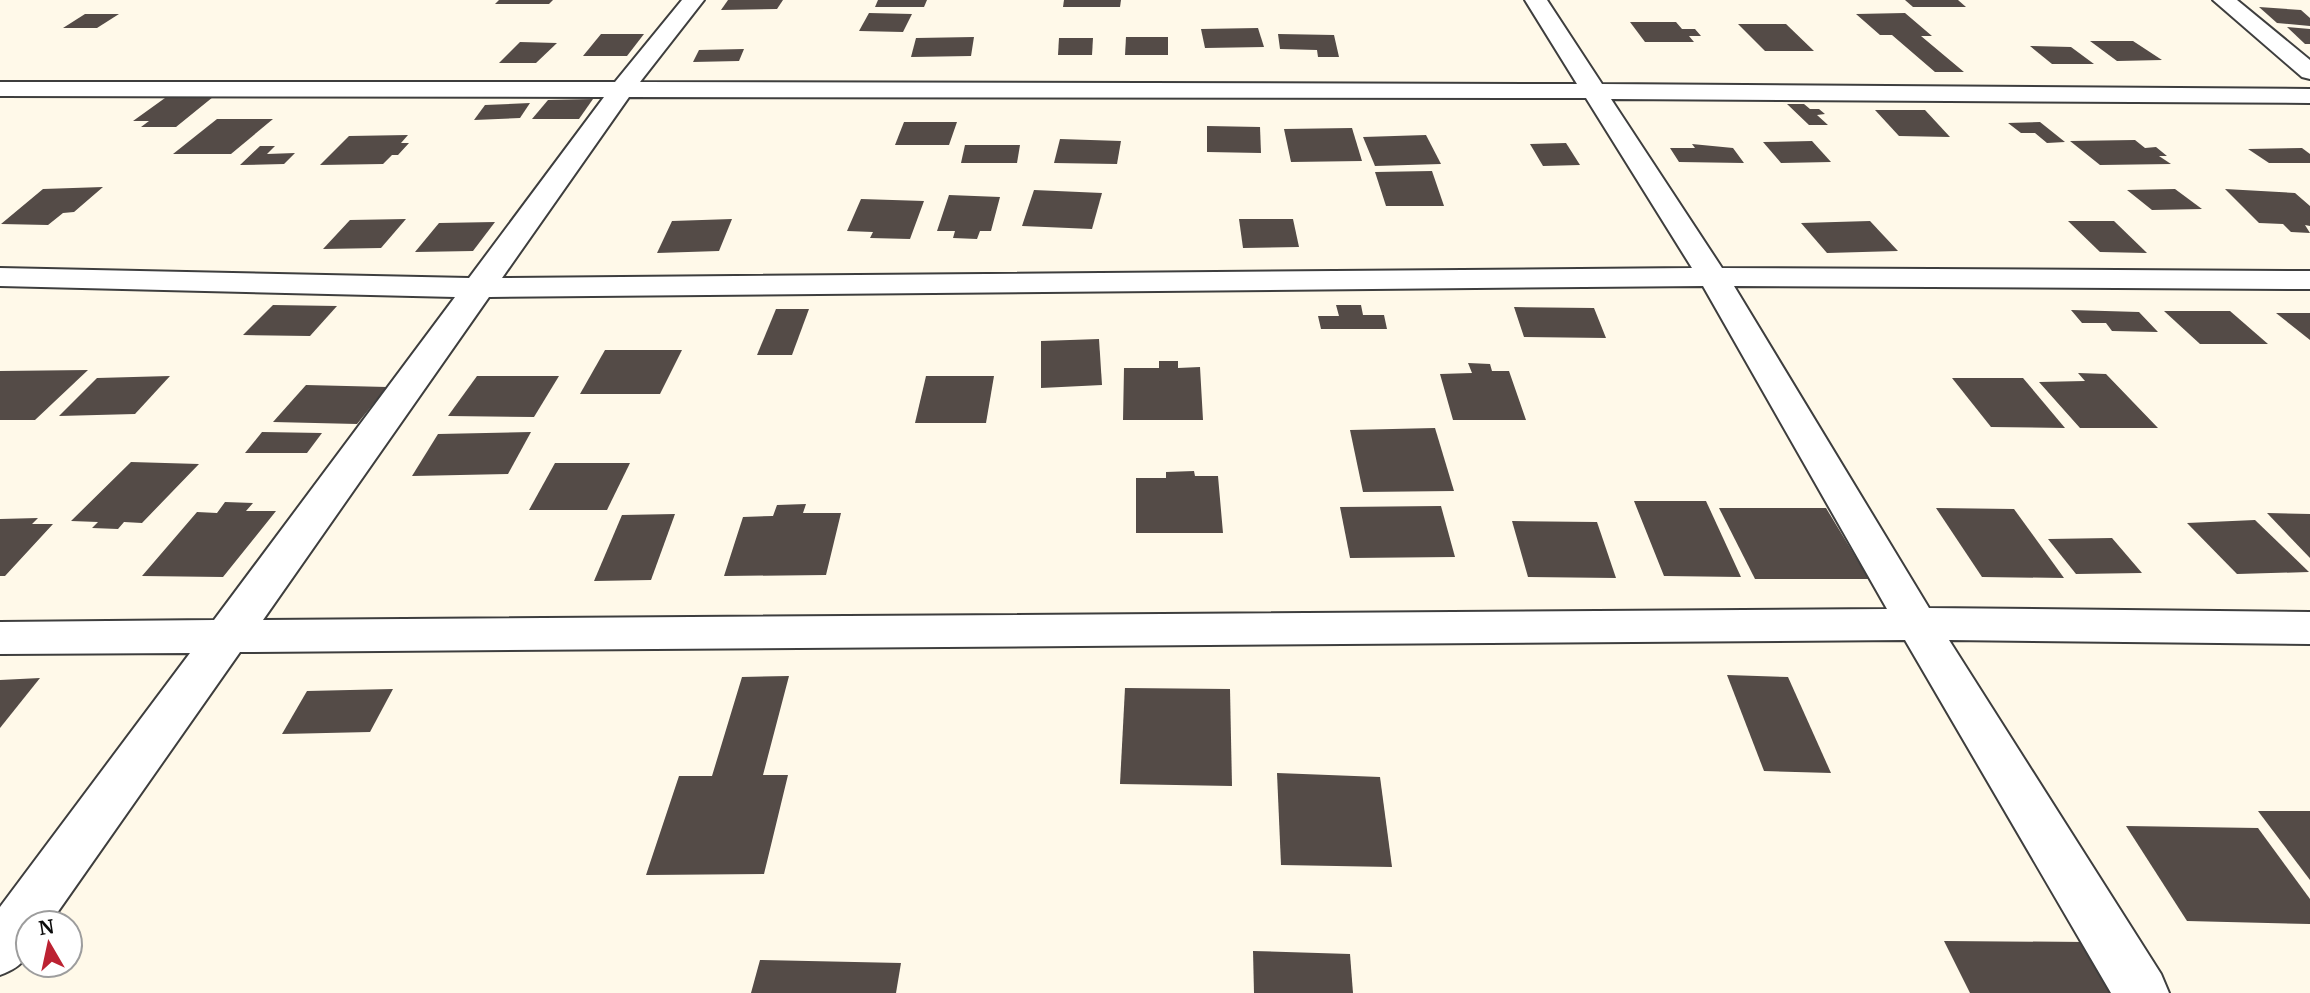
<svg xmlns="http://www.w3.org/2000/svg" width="2310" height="993" font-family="Merriweather,serif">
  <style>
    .building { fill: #544b47 }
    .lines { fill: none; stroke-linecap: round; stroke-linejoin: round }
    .street-casing { stroke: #3e3e3e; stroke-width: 4 }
    .street { fill: #fff; fill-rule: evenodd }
  </style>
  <rect width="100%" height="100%" fill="#fff9e9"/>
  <g class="building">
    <path d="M 499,0 L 553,0 L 549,4 L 495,4 Z"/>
    <path d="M 728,0 L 783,0 L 777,9 L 721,10 Z"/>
    <path d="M 878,0 L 927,0 L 924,7 L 875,7 Z"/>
    <path d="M 1064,0 L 1121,0 L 1120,7 L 1063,7 Z"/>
    <path d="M 1905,0 L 1958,0 L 1966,7 L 1913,7 Z"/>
    <path d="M 2259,7 L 2301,10 L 2310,18 L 2310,26 L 2277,23 Z"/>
    <path d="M 869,13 L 912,14 L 903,32 L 859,31 Z"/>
    <path d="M 1905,13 L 1932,36 L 1921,36 L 1964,72 L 1935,72 L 1892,35 L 1880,35 L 1856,14 Z"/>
    <path d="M 85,14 L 119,14 L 97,28 L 63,28 Z"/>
    <path d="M 1630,22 L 1676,22 L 1682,29 L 1695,29 L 1701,36 L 1689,36 L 1694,42 L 1645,42 Z"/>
    <path d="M 1738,24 L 1786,24 L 1814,51 L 1765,51 Z"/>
    <path d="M 2287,27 L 2310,29 L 2310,44 L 2305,44 Z"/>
    <path d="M 1258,28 L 1264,47 L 1205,48 L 1201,29 Z"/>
    <path d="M 601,34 L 644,34 L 627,56 L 583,56 Z"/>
    <path d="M 1278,34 L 1334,35 L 1339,57 L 1318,57 L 1317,50 L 1280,49 Z"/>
    <path d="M 974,37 L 971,56 L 911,57 L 916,38 Z"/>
    <path d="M 1126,37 L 1168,37 L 1168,55 L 1125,55 Z"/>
    <path d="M 1059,38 L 1093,38 L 1092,55 L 1058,55 Z"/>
    <path d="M 2090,41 L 2133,41 L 2162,60 L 2117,61 Z"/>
    <path d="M 520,42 L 557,43 L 536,63 L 499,63 Z"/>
    <path d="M 2030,46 L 2071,47 L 2094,64 L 2052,64 Z"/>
    <path d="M 744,49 L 739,61 L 693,62 L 699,50 Z"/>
    <path d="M 213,97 L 176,127 L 141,127 L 149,121 L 133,121 L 165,98 Z"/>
    <path d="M 593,99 L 579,119 L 532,119 L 548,100 Z"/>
    <path d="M 530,103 L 520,118 L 474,120 L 485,105 Z"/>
    <path d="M 1787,104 L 1804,104 L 1810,109 L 1819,109 L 1825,114 L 1817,115 L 1828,125 L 1809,125 Z"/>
    <path d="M 1875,110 L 1925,110 L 1950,137 L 1899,136 Z"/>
    <path d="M 217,119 L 273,119 L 231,154 L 173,154 Z"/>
    <path d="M 904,122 L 957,122 L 949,145 L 895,145 Z"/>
    <path d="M 2040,122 L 2065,142 L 2047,143 L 2035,133 L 2021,133 L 2008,123 Z"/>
    <path d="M 1207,126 L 1260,127 L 1261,153 L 1207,152 Z"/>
    <path d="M 1352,128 L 1362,161 L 1291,162 L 1284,129 Z"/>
    <path d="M 408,135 L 401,143 L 409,143 L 398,155 L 392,155 L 383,164 L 320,165 L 349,136 Z"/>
    <path d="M 1426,135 L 1441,164 L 1375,166 L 1363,137 Z"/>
    <path d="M 1060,139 L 1121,141 L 1117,164 L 1054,163 Z"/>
    <path d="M 2135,140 L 2145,148 L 2156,147 L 2167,156 L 2159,156 L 2171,164 L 2100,165 L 2070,141 Z"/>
    <path d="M 1812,141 L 1831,162 L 1781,163 L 1763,142 Z"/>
    <path d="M 1566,143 L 1580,165 L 1543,166 L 1530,144 Z"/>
    <path d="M 1692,144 L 1733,148 L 1744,163 L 1679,162 L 1670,148 L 1695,148 Z"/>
    <path d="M 965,145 L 1020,145 L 1017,163 L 961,163 Z"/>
    <path d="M 260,146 L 275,146 L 267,154 L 295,153 L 284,164 L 240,165 Z"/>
    <path d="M 2302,148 L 2310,154 L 2310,163 L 2269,163 L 2248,149 Z"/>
    <path d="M 1432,171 L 1444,206 L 1386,206 L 1375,172 Z"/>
    <path d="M 103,187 L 74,212 L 63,213 L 48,225 L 1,224 L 43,189 Z"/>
    <path d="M 2175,189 L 2202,209 L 2152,210 L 2127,190 Z"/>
    <path d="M 2225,189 L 2295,193 L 2310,206 L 2310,226 L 2305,225 L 2310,233 L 2291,232 L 2283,224 L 2259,223 Z"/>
    <path d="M 1034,190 L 1102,193 L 1092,229 L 1022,226 Z"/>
    <path d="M 949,195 L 1000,197 L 991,231 L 980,231 L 977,239 L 953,238 L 955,231 L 937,231 Z"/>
    <path d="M 861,199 L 924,201 L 910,239 L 870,238 L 873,232 L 847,231 Z"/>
    <path d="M 406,219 L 381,248 L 323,249 L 350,220 Z"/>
    <path d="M 732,219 L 719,251 L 657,253 L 672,221 Z"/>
    <path d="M 1239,219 L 1293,219 L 1299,247 L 1243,248 Z"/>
    <path d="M 1870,221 L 1898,251 L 1827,253 L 1801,223 Z"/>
    <path d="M 2068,221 L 2114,221 L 2147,253 L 2100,252 Z"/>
    <path d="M 495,222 L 473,251 L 415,252 L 439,223 Z"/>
    <path d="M 273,305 L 337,306 L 310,336 L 243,335 Z"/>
    <path d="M 1336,305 L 1361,305 L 1363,315 L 1384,315 L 1387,329 L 1321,329 L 1318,316 L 1339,316 Z"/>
    <path d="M 1514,307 L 1594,308 L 1606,338 L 1524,337 Z"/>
    <path d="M 776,309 L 809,309 L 792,355 L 757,355 Z"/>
    <path d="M 2071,310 L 2139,312 L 2158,332 L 2112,331 L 2106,323 L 2082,323 Z"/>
    <path d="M 2164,311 L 2230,311 L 2268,344 L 2200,344 Z"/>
    <path d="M 2276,313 L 2310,313 L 2310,340 Z"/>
    <path d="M 1099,339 L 1102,385 L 1041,388 L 1041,341 Z"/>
    <path d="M 605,350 L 682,350 L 660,394 L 580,394 Z"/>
    <path d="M 1159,361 L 1178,361 L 1178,368 L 1200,367 L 1203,420 L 1123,420 L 1124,368 L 1159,368 Z"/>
    <path d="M 1468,363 L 1490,364 L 1492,371 L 1509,371 L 1526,420 L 1453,420 L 1440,374 L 1472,373 Z"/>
    <path d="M 88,370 L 35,420 L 0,420 L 0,371 Z"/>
    <path d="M 2078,373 L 2106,374 L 2158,428 L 2080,428 L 2039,382 L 2085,381 Z"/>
    <path d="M 170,376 L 135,414 L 59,416 L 97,378 Z"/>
    <path d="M 477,376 L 559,376 L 534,417 L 448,416 Z"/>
    <path d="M 926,376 L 994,376 L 986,423 L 915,423 Z"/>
    <path d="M 1952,378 L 2023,378 L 2065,428 L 1991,427 Z"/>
    <path d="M 306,385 L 387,387 L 357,424 L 273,422 Z"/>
    <path d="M 1435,428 L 1454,491 L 1363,492 L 1350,430 Z"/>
    <path d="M 262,432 L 322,433 L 307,453 L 245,453 Z"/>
    <path d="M 531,432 L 508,474 L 412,476 L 438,434 Z"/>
    <path d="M 131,462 L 199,464 L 142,523 L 124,522 L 118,529 L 92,528 L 98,522 L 71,521 Z"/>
    <path d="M 555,463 L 630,463 L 607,510 L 529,510 Z"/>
    <path d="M 1194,471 L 1195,476 L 1218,476 L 1223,533 L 1136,533 L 1136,478 L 1166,478 L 1166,472 Z"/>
    <path d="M 1634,501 L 1706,501 L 1741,577 L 1664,576 Z"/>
    <path d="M 225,502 L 253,503 L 246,511 L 276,511 L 223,577 L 142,576 L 197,512 L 217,513 Z"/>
    <path d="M 806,504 L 803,513 L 841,513 L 826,575 L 724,576 L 743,517 L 773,516 L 777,505 Z"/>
    <path d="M 1441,506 L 1455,557 L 1350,558 L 1340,507 Z"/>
    <path d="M 1719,508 L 1826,508 L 1869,579 L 1755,579 Z"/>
    <path d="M 1936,508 L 2014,509 L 2064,578 L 1982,577 Z"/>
    <path d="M 2267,513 L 2310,514 L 2310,558 Z"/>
    <path d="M 675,514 L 651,580 L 594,581 L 622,515 Z"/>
    <path d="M 38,518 L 32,524 L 53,524 L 5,576 L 0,576 L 0,519 Z"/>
    <path d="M 2255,520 L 2309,572 L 2237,574 L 2187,523 Z"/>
    <path d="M 1512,521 L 1597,522 L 1616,578 L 1528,577 Z"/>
    <path d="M 2112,538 L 2142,573 L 2076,574 L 2048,539 Z"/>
    <path d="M 1727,675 L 1788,677 L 1831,773 L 1764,771 Z"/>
    <path d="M 789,676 L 763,775 L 788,775 L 764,874 L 646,875 L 679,776 L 712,776 L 742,677 Z"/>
    <path d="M 40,678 L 0,728 L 0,680 Z"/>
    <path d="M 1125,688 L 1230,689 L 1232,786 L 1120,784 Z"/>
    <path d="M 393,689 L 370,732 L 282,734 L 307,691 Z"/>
    <path d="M 1277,773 L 1380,777 L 1392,867 L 1281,865 Z"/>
    <path d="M 2258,811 L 2310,811 L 2310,880 Z"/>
    <path d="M 2126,826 L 2258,828 L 2310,899 L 2310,924 L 2187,921 Z"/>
    <path d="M 1944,941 L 2086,942 L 2116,993 L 1970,993 Z"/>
    <path d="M 1253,951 L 1350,954 L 1353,993 L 1254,993 Z"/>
    <path d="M 760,960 L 901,963 L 896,993 L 751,993 Z"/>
  </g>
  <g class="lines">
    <defs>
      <g id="street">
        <path d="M 682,0 L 704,0 L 640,82 L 1577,84 L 1525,0 L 1547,0 L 1602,84 L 2310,89 L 2310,103 L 1611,99 L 1722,268 L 2310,271 L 2310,289 L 1734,286 L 1929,608 L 2310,612 L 2310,644 L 1949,640 L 2161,974 L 2169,993 L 2111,993 L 1905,640 L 240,652 L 50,923 L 28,923 C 28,954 31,963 0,975 L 0,907 L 190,653 L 0,654 L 0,622 L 214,620 L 455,297 L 0,286 L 0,268 L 469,278 L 604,97 L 0,96 L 0,82 L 615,82 ZM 629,97 L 1586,98 L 1692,268 L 502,278 ZM 1703,286 L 1887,609 L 263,620 L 489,297 Z"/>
        <path d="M 2213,0 L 2237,0 L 2310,60 L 2310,79 L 2302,77 Z"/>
      </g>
    </defs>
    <use href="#street" class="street-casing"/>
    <use href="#street" class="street"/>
  </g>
  <g transform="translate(49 944) rotate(351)"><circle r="33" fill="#ffffff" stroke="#9d9d9d" stroke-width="2"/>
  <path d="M0-5L12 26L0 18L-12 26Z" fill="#bc2232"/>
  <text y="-10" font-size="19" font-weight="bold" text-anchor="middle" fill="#0b0b0b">N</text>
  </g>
</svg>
